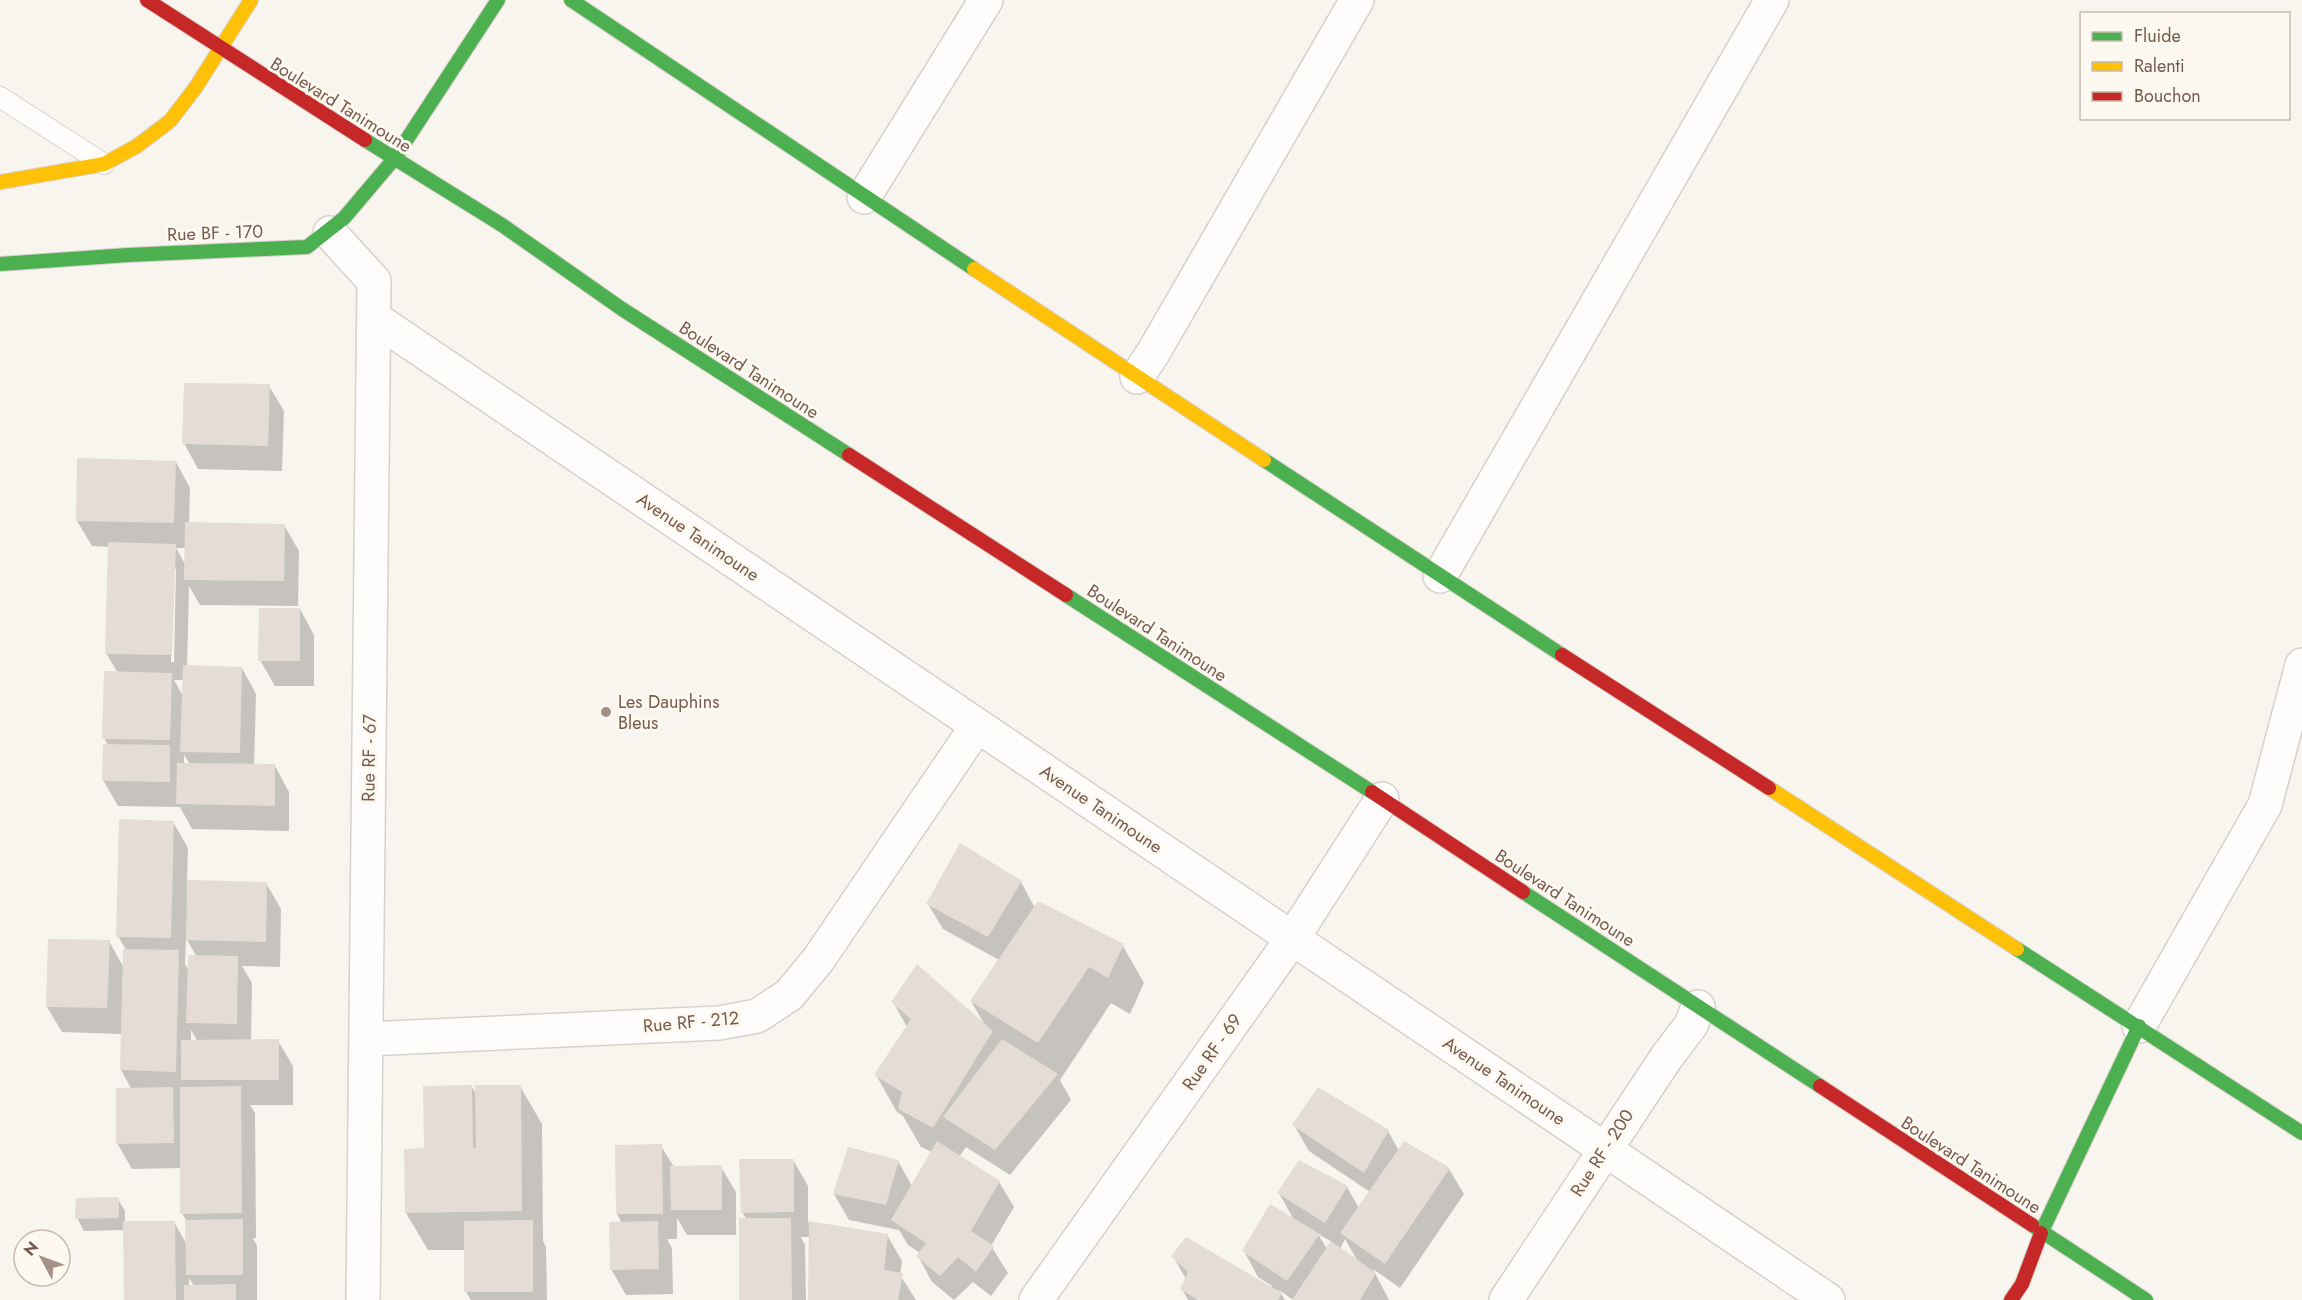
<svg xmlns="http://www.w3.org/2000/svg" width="2302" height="1300" font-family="Jost,sans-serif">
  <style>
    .shadow { fill: #0003; fill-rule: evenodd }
    .building { fill: #e4dcd5 }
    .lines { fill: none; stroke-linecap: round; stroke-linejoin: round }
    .lane-casing { stroke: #d7d1cc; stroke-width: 22 }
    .street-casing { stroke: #d7d1cc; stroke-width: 36 }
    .fast-casing { stroke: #d8d0ca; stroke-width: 16 }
    .slow-casing { stroke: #d8d0ca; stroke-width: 16 }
    .jam-casing { stroke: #d8d0ca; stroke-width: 16 }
    .lane { stroke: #fefdfc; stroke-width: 20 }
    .street { stroke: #fefdfc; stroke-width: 33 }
    .fast { stroke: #4caf50; stroke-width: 14 }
    .slow { stroke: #ffc107; stroke-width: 14 }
    .jam { stroke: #c62828; stroke-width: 14 }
    .poi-dot { fill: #a49186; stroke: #fef9f0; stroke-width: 2 }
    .labels { text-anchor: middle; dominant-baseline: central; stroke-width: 6; stroke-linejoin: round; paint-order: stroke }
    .street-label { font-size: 18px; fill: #765b4e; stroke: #fef9f0 }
    .poi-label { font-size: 18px; fill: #765b4e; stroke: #fef9f0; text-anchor: start }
  </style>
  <rect width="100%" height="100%" fill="#f8f4ee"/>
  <g class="shadow">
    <path d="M 269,386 L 284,411 L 282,471 L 198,469 L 184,443 Z"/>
    <path d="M 176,462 L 190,488 L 189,524 L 284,525 L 299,551 L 298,606 L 200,605 L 189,586 L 187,667 L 242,668 L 256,694 L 254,766 L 275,766 L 289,792 L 289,831 L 192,829 L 180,807 L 118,806 L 103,780 L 108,745 L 104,738 L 118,673 L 106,653 L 109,547 L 92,546 L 77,521 ZM 176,548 L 186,548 L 185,564 ZM 173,569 L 176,569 L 174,662 L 171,662 ZM 174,680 L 184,680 L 183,696 ZM 184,755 L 190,764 L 184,764 Z"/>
    <path d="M 300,609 L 314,635 L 314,686 L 275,686 L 260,660 Z"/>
    <path d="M 173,822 L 188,848 L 187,881 L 266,883 L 281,909 L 280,967 L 242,966 L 252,983 L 251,1041 L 278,1041 L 293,1066 L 293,1105 L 250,1105 L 255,1113 L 256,1238 L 253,1238 L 257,1246 L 257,1300 L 125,1300 L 125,1230 L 84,1231 L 77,1218 L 118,1199 L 125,1211 L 125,1223 L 174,1222 L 187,1245 L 187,1222 L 182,1213 L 182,1168 L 132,1169 L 117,1143 L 132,1090 L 121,1070 L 122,1034 L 62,1032 L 47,1007 L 109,941 L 124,968 L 126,950 L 118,936 ZM 186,938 L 197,957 L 189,970 L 185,964 ZM 191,1030 L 198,1042 L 191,1042 ZM 189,1278 L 192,1283 L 194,1286 L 189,1286 Z"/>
    <path d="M 1021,882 L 1035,908 L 1123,946 L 1144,983 L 1130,1014 L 1111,1003 L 1060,1080 L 1071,1100 L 1010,1175 L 966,1147 L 959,1157 L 999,1182 L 1014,1207 L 991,1246 L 1008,1273 L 991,1296 L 973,1282 L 954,1300 L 932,1282 L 918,1256 L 920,1253 L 908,1245 L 899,1230 L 849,1220 L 834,1194 L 898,1161 L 912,1186 L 932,1152 L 921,1147 L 903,1116 L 897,1112 L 876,1075 L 907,1027 L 893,1002 L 986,1027 L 971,1001 L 999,960 L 943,929 L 928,904 Z"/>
    <path d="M 520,1086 L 542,1124 L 543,1241 L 546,1247 L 547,1300 L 471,1300 L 466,1292 L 466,1250 L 428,1250 L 406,1213 L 426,1150 L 472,1087 L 477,1096 Z"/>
    <path d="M 1294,1125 L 1388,1131 L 1399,1151 L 1449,1169 L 1464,1194 L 1400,1288 L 1373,1269 L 1389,1300 L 1293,1300 L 1279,1290 L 1285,1300 L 1188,1300 L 1182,1289 L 1186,1279 L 1173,1256 L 1270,1288 L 1272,1286 L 1258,1277 L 1244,1251 L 1294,1220 L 1279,1193 L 1347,1187 L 1359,1208 L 1370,1192 L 1309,1151 ZM 1318,1234 L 1332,1242 L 1327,1249 ZM 1345,1239 L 1358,1262 L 1340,1249 Z"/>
    <path d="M 661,1146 L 674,1167 L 721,1167 L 736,1192 L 736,1235 L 687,1235 L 677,1218 L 677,1239 L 667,1239 L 672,1248 L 673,1294 L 626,1295 L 611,1269 L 622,1223 L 617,1214 L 617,1147 Z"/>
    <path d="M 793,1160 L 808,1186 L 808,1222 L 887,1235 L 902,1261 L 900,1275 L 916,1300 L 810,1300 L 811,1237 L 801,1237 L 805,1245 L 806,1300 L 741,1300 L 747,1220 L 742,1212 Z"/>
  </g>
  <g class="building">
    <path d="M 184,383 L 270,384 L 268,446 L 182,444 Z"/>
    <path d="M 77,458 L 176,461 L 174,523 L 76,521 Z"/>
    <path d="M 185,522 L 285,524 L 284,581 L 184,580 Z"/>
    <path d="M 108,542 L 176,544 L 172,655 L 105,654 Z"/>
    <path d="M 259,608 L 300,608 L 300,661 L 258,661 Z"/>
    <path d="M 183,665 L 242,667 L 240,753 L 180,752 Z"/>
    <path d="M 104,671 L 172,673 L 170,740 L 102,739 Z"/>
    <path d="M 103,744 L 170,745 L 170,782 L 102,781 Z"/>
    <path d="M 177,763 L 275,764 L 275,806 L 176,804 Z"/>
    <path d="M 119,819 L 174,821 L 171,938 L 116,937 Z"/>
    <path d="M 960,843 L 1022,881 L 988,937 L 926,904 Z"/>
    <path d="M 187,880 L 267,882 L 266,942 L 186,940 Z"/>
    <path d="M 1038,901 L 1124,944 L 1108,978 L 1089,967 L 1038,1043 L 970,1001 Z"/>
    <path d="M 48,939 L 110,940 L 107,1008 L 46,1007 Z"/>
    <path d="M 123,949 L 179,950 L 176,1072 L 120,1070 Z"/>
    <path d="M 188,955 L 238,956 L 237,1024 L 186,1023 Z"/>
    <path d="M 917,964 L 993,1031 L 933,1128 L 898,1109 L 902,1092 L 874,1075 L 911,1019 L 891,1002 Z"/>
    <path d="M 279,1039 L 279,1080 L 181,1080 L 181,1040 Z"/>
    <path d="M 1002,1039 L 1058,1074 L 995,1150 L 943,1117 Z"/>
    <path d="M 472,1085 L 473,1148 L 476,1148 L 475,1085 L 521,1085 L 522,1211 L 405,1213 L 404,1149 L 424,1148 L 423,1086 Z"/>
    <path d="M 241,1086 L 242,1213 L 180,1214 L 180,1087 Z"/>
    <path d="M 173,1087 L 174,1143 L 116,1144 L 116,1088 Z"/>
    <path d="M 1318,1087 L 1389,1130 L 1364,1173 L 1292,1125 Z"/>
    <path d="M 937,1141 L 1000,1181 L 971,1231 L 994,1246 L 976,1272 L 958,1257 L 940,1276 L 916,1256 L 926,1243 L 891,1220 Z"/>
    <path d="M 1404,1141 L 1450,1168 L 1385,1264 L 1340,1233 Z"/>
    <path d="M 662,1144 L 663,1214 L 616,1214 L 615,1145 Z"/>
    <path d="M 848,1147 L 899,1160 L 886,1205 L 833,1194 Z"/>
    <path d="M 739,1159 L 794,1159 L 794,1212 L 741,1213 Z"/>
    <path d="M 1299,1160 L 1348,1186 L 1325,1223 L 1277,1193 Z"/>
    <path d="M 722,1165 L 722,1210 L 671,1210 L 670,1166 Z"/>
    <path d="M 119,1197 L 119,1218 L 75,1219 L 76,1198 Z"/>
    <path d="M 1270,1204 L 1320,1234 L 1287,1281 L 1242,1251 Z"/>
    <path d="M 739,1218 L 791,1218 L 792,1300 L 739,1300 Z"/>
    <path d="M 243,1219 L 243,1275 L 186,1275 L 185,1220 Z"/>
    <path d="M 533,1220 L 533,1292 L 464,1292 L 464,1221 Z"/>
    <path d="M 123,1221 L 175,1221 L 176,1300 L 124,1300 Z"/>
    <path d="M 658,1221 L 659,1269 L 610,1270 L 609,1222 Z"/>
    <path d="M 809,1221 L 888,1234 L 884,1270 L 903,1273 L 898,1300 L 808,1300 Z"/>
    <path d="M 1186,1237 L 1282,1293 L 1278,1300 L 1198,1300 L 1180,1289 L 1188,1272 L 1171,1256 Z"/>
    <path d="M 1331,1241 L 1376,1273 L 1360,1300 L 1292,1300 Z"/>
    <path d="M 236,1284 L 236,1300 L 184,1300 L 184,1285 Z"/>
  </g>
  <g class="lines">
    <defs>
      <path id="lane" d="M 0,97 L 104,164"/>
      <g id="street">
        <path d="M 864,197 L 986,0"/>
        <path d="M 330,233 L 374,281 L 363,1300"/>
        <path d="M 374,318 L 1828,1300"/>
        <path d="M 1137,377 L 1153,353 L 1357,0"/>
        <path d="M 1440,576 L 1772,0"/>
        <path d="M 2139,1026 L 2265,805 L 2302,665"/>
        <path d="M 367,1039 L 719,1023 L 757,1016 L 789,995 L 818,960 L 977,726"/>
        <path d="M 1036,1300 L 1292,939 L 1382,799"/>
        <path d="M 1506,1300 L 1666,1058 L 1691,1025 L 1698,1007"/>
      </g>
      <g id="fast">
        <path d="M 571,0 L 974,269"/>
        <path d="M 365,140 L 502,225 L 622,309 L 849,455"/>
        <path d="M 394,159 L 498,0"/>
        <path d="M 0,264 L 128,255 L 307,247 L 344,218 L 394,159"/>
        <path d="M 1264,460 L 1562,655"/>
        <path d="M 1066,595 L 1372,792"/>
        <path d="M 1523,892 L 1820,1086"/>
        <path d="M 2017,949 L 2302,1133"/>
        <path d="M 2032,1225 L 2146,1300"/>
        <path d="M 2041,1233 L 2139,1026"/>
      </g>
      <g id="slow">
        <path d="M 220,49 L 251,0"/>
        <path d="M 0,182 L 104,164 L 137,146 L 170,121 L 196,87 L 220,49"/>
        <path d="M 974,269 L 1264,460"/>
        <path d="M 1769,788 L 2017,949"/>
      </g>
      <g id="jam">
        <path d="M 147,0 L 365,140"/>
        <path d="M 849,455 L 1066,595"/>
        <path d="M 1562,655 L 1769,788"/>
        <path d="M 1372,792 L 1523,892"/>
        <path d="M 1820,1086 L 2032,1225"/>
        <path d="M 2011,1300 L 2022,1284 L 2041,1233"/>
      </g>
    </defs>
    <use href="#lane" class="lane-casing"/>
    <use href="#street" class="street-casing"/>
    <use href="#fast" class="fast-casing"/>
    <use href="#slow" class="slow-casing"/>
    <use href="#jam" class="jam-casing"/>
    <use href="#lane" class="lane"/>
    <use href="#street" class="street"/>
    <use href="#fast" class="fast"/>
    <use href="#slow" class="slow"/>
    <use href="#jam" class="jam"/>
  </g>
  <circle class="poi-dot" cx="606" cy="712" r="6"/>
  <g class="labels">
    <g class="street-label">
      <text transform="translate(341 105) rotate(32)">Boulevard Tanimoune</text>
      <text transform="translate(215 233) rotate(-2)">Rue BF - 170</text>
      <text transform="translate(749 370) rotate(33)">Boulevard Tanimoune</text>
      <text transform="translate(698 537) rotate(34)">Avenue Tanimoune</text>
      <text transform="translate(1157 633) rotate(33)">Boulevard Tanimoune</text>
      <text transform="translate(369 758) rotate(-89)">Rue RF - 67</text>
      <text transform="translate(1101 809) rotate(34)">Avenue Tanimoune</text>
      <text transform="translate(1565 898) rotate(33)">Boulevard Tanimoune</text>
      <text transform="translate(691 1022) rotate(-5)">Rue RF - 212</text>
      <text transform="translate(1212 1052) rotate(-55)">Rue RF - 69</text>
      <text transform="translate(1504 1081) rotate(34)">Avenue Tanimoune</text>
      <text transform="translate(1602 1153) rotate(-57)">Rue RF - 200</text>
      <text transform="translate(1971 1165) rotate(33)">Boulevard Tanimoune</text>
    </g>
    <g class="poi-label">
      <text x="618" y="702">Les Dauphins<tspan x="618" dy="21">Bleus</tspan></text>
    </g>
  </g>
  <rect x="2080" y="12" width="210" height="108" fill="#fef9f0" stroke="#c8baaf" stroke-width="1.5"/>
  <rect x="2092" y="32" width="30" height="9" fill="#4caf50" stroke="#c8baaf" stroke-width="1.5"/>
  <text x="2134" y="42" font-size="18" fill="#765b4e">Fluide</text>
  <rect x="2092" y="62" width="30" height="9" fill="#ffc107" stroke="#c8baaf" stroke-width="1.5"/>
  <text x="2134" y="72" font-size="18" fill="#765b4e">Ralenti</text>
  <rect x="2092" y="92" width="30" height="9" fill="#c62828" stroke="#c8baaf" stroke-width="1.5"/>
  <text x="2134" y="102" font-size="18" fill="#765b4e">Bouchon</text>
  <g transform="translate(42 1258) rotate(311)"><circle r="28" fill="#fef9f0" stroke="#c8baaf" stroke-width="1.5"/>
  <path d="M0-4.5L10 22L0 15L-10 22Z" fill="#a49186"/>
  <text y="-9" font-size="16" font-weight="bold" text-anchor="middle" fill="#765b4e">N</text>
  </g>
</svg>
